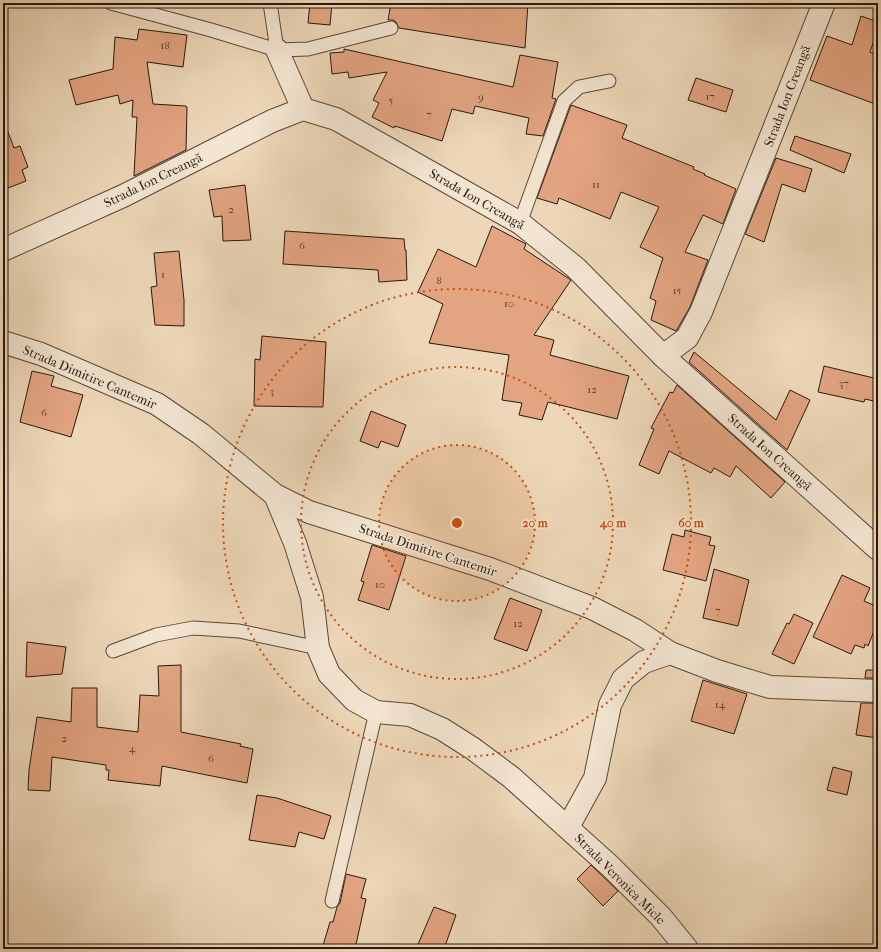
<svg xmlns="http://www.w3.org/2000/svg" width="881" height="952" font-family="'IM FELL French Canon',serif">
  <style>
    .building { fill: #e3a481; stroke: #26190f }
    .lines { fill: none; stroke-linecap: round; stroke-linejoin: round }
    .lane-casing { stroke: #584839; stroke-width: 15 }
    .street-casing { stroke: #584839; stroke-width: 24 }
    .lane { stroke: #f3e5d1; stroke-width: 13 }
    .street { stroke: #f3e5d1; stroke-width: 22 }
    .ring { fill: none; stroke: #cb4f0c; stroke-width: 2; stroke-dasharray: 2 4 }
    .labels { text-anchor: middle; dominant-baseline: central; stroke-width: 3; stroke-linejoin: round; paint-order: stroke }
    .number-label { font-size: 11px; fill: #553c2c }
    .street-label { font-size: 13px; fill: #26190f; stroke: #f3e5d1 }
    .centre { fill: #cb4f0c; stroke: #f3e5d1; stroke-width: 2 }
    .ring-label { font-size: 12px; text-anchor: middle; font-weight: bold; fill: #cb4f0c; stroke: #f3e5d1; stroke-width: 3; stroke-linejoin: round; paint-order: stroke }
  </style>
  <rect width="100%" height="100%" fill="#edd7b8"/>
  <filter id="stains"><feTurbulence type="fractalNoise" baseFrequency=".005" numOctaves="4"/><feColorMatrix values="0 0 0 0 .2 0 0 0 0 .09 0 0 0 0 .02 0 0 0 .5 -.17"/></filter>
  <radialGradient id="worn" r=".72"><stop offset=".6" stop-color="#630" stop-opacity="0"/><stop offset="1" stop-color="#630" stop-opacity=".3"/></radialGradient>
  <g class="building">
    <path d="M 310,3 L 332,3 L 330,25 L 308,23 Z"/>
    <path d="M 391,3 L 528,3 L 525,48 L 399,28 L 396,22 L 393,20 L 388,20 Z"/>
    <path d="M 861,16 L 878,22 L 878,29 L 870,52 L 878,55 L 878,105 L 810,80 L 827,36 L 852,45 Z"/>
    <path d="M 139,29 L 187,35 L 183,67 L 147,62 L 153,104 L 186,106 L 186,107 L 187,107 L 186,150 L 134,176 L 137,117 L 132,117 L 133,100 L 120,104 L 118,95 L 76,105 L 69,80 L 113,69 L 115,37 L 137,40 Z"/>
    <path d="M 344,49 L 513,87 L 520,55 L 558,62 L 552,98 L 556,99 L 543,136 L 526,134 L 529,118 L 475,106 L 473,114 L 452,109 L 442,141 L 395,126 L 394,128 L 372,117 L 379,103 L 373,100 L 387,72 L 349,78 L 348,72 L 332,74 L 330,53 L 344,52 Z"/>
    <path d="M 696,78 L 733,90 L 726,112 L 688,100 Z"/>
    <path d="M 571,105 L 627,125 L 622,138 L 694,167 L 693,169 L 705,174 L 704,175 L 736,189 L 723,224 L 703,215 L 685,252 L 708,260 L 690,307 L 676,331 L 651,320 L 656,301 L 650,298 L 663,258 L 640,247 L 659,207 L 621,192 L 610,219 L 559,198 L 557,204 L 537,198 Z"/>
    <path d="M 3,124 L 5,124 L 14,148 L 20,146 L 28,167 L 22,170 L 26,181 L 3,190 Z"/>
    <path d="M 795,136 L 851,154 L 844,173 L 790,150 Z"/>
    <path d="M 776,158 L 812,169 L 805,192 L 782,184 L 764,242 L 745,234 Z"/>
    <path d="M 245,185 L 251,240 L 223,241 L 222,216 L 214,217 L 209,190 Z"/>
    <path d="M 492,226 L 526,244 L 524,249 L 571,280 L 534,335 L 554,340 L 550,355 L 629,376 L 617,419 L 548,402 L 542,420 L 519,415 L 522,403 L 502,400 L 509,355 L 429,343 L 443,304 L 418,292 L 438,249 L 476,267 Z"/>
    <path d="M 285,231 L 404,239 L 405,250 L 406,250 L 407,280 L 379,282 L 378,270 L 283,264 Z"/>
    <path d="M 179,251 L 184,300 L 184,326 L 155,325 L 151,287 L 157,286 L 154,253 Z"/>
    <path d="M 262,336 L 326,342 L 323,407 L 254,406 L 255,359 L 260,360 Z"/>
    <path d="M 694,352 L 776,420 L 790,390 L 810,400 L 787,450 L 689,362 Z"/>
    <path d="M 824,366 L 878,379 L 878,402 L 865,399 L 864,402 L 818,392 Z"/>
    <path d="M 32,371 L 54,376 L 51,386 L 83,395 L 71,437 L 20,422 Z"/>
    <path d="M 677,385 L 785,482 L 771,498 L 736,466 L 730,477 L 714,468 L 711,473 L 669,451 L 659,474 L 639,465 L 654,429 L 651,428 L 670,392 L 673,393 Z"/>
    <path d="M 371,411 L 406,425 L 398,447 L 381,441 L 378,448 L 360,441 Z"/>
    <path d="M 685,530 L 711,537 L 709,545 L 715,546 L 706,581 L 663,570 L 672,534 L 684,537 Z"/>
    <path d="M 372,545 L 406,556 L 389,610 L 358,600 L 364,582 L 361,581 Z"/>
    <path d="M 714,569 L 749,580 L 738,626 L 703,618 Z"/>
    <path d="M 842,575 L 870,588 L 864,601 L 878,607 L 878,621 L 868,646 L 865,644 L 864,648 L 855,645 L 851,654 L 813,637 Z"/>
    <path d="M 510,598 L 542,610 L 527,651 L 494,639 Z"/>
    <path d="M 794,614 L 813,623 L 794,664 L 772,654 L 787,623 L 789,624 Z"/>
    <path d="M 27,642 L 66,647 L 62,674 L 26,677 Z"/>
    <path d="M 181,665 L 181,732 L 241,744 L 240,746 L 253,749 L 247,783 L 162,766 L 160,786 L 108,780 L 109,770 L 106,770 L 106,765 L 52,757 L 50,791 L 28,790 L 29,770 L 37,717 L 71,722 L 72,688 L 97,688 L 97,727 L 138,732 L 140,695 L 159,696 L 158,666 Z"/>
    <path d="M 866,670 L 878,670 L 878,678 L 865,678 Z"/>
    <path d="M 703,680 L 747,694 L 734,734 L 691,721 Z"/>
    <path d="M 861,703 L 878,703 L 878,738 L 856,735 Z"/>
    <path d="M 833,767 L 852,772 L 847,795 L 827,790 Z"/>
    <path d="M 257,795 L 277,798 L 331,816 L 324,839 L 299,832 L 295,847 L 249,840 Z"/>
    <path d="M 591,865 L 618,891 L 603,906 L 577,879 Z"/>
    <path d="M 346,874 L 366,879 L 361,898 L 366,899 L 355,949 L 322,949 L 330,922 L 333,922 L 337,907 L 340,903 Z"/>
    <path d="M 434,907 L 456,915 L 444,949 L 416,949 Z"/>
  </g>
  <g class="lines">
    <defs>
      <g id="lane">
        <path d="M 111,3 L 211,30 L 277,50 L 308,49 L 391,28"/>
        <path d="M 270,3 L 277,50"/>
        <path d="M 520,223 L 564,101 L 579,87 L 609,81"/>
        <path d="M 113,651 L 156,635 L 193,628 L 239,631 L 318,648"/>
        <path d="M 332,901 L 376,712"/>
      </g>
      <g id="street">
        <path d="M 277,50 L 303,109"/>
        <path d="M 3,250 L 123,196 L 272,121 L 303,109 L 336,119 L 520,223 L 576,268 L 663,356 L 878,549"/>
        <path d="M 3,342 L 41,354 L 157,404 L 201,434 L 275,495 L 309,512 L 490,569 L 592,608 L 635,630 L 670,653 L 717,671 L 770,687 L 878,691"/>
        <path d="M 663,356 L 687,338 L 701,312 L 824,3"/>
        <path d="M 275,495 L 295,543 L 312,597 L 318,648 L 329,674 L 354,700 L 376,712 L 410,715 L 442,729 L 472,748 L 511,777 L 610,866 L 661,917 L 687,949"/>
        <path d="M 568,827 L 595,778 L 610,705 L 623,679 L 644,662 L 670,653"/>
      </g>
    </defs>
    <use href="#lane" class="lane-casing"/>
    <use href="#street" class="street-casing"/>
    <use href="#lane" class="lane"/>
    <use href="#street" class="street"/>
  </g>
  <circle cx="457" cy="523" r="78" fill="#cb4f0c" fill-opacity=".12"/>
  <g class="ring">
    <circle cx="457" cy="523" r="78"/>
    <circle cx="457" cy="523" r="156"/>
    <circle cx="457" cy="523" r="234"/>
  </g>
  <g class="labels">
    <g class="number-label">
      <text x="165" y="45">18</text>
      <text x="710" y="96">17</text>
      <text x="481" y="97">9</text>
      <text x="391" y="100">5</text>
      <text x="429" y="114">7</text>
      <text x="596" y="184">11</text>
      <text x="231" y="209">2</text>
      <text x="302" y="245">6</text>
      <text x="163" y="274">1</text>
      <text x="439" y="280">8</text>
      <text x="677" y="290">15</text>
      <text x="509" y="303">10</text>
      <text x="844" y="383">37</text>
      <text x="592" y="389">12</text>
      <text x="272" y="391">3</text>
      <text x="44" y="412">6</text>
      <text x="380" y="584">10</text>
      <text x="718" y="610">7</text>
      <text x="518" y="623">12</text>
      <text x="720" y="704">14</text>
      <text x="64" y="738">2</text>
      <text x="132" y="748">4</text>
      <text x="211" y="758">6</text>
    </g>
    <g class="street-label">
      <text transform="translate(787 96) rotate(-69)">Strada Ion Creangă</text>
      <text transform="translate(153 180) rotate(-26)">Strada Ion Creangă</text>
      <text transform="translate(477 199) rotate(30)">Strada Ion Creangă</text>
      <text transform="translate(90 377) rotate(23)">Strada Dimitire Cantemir</text>
      <text transform="translate(770 452) rotate(42)">Strada Ion Creangă</text>
      <text transform="translate(428 550) rotate(18)">Strada Dimitire Cantemir</text>
      <text transform="translate(620 879) rotate(45)">Strada Veronica Micle</text>
    </g>
  </g>
  <circle cx="457" cy="523" r="6" class="centre"/>
  <g class="ring-label">
    <text x="535" y="527">20 m</text>
    <text x="613" y="527">40 m</text>
    <text x="691" y="527">60 m</text>
  </g>
  <rect width="881" height="952" fill="none" stroke="#edd7b8" stroke-width="16"/>
  <rect x="4" y="4" width="873" height="944" fill="none" stroke="#26190f" stroke-width="2"/>
  <rect x="8" y="8" width="865" height="936" fill="none" stroke="#26190f"/>
  <rect width="100%" height="100%" filter="url(#stains)"/>
  <rect width="100%" height="100%" fill="url(#worn)"/>
</svg>
